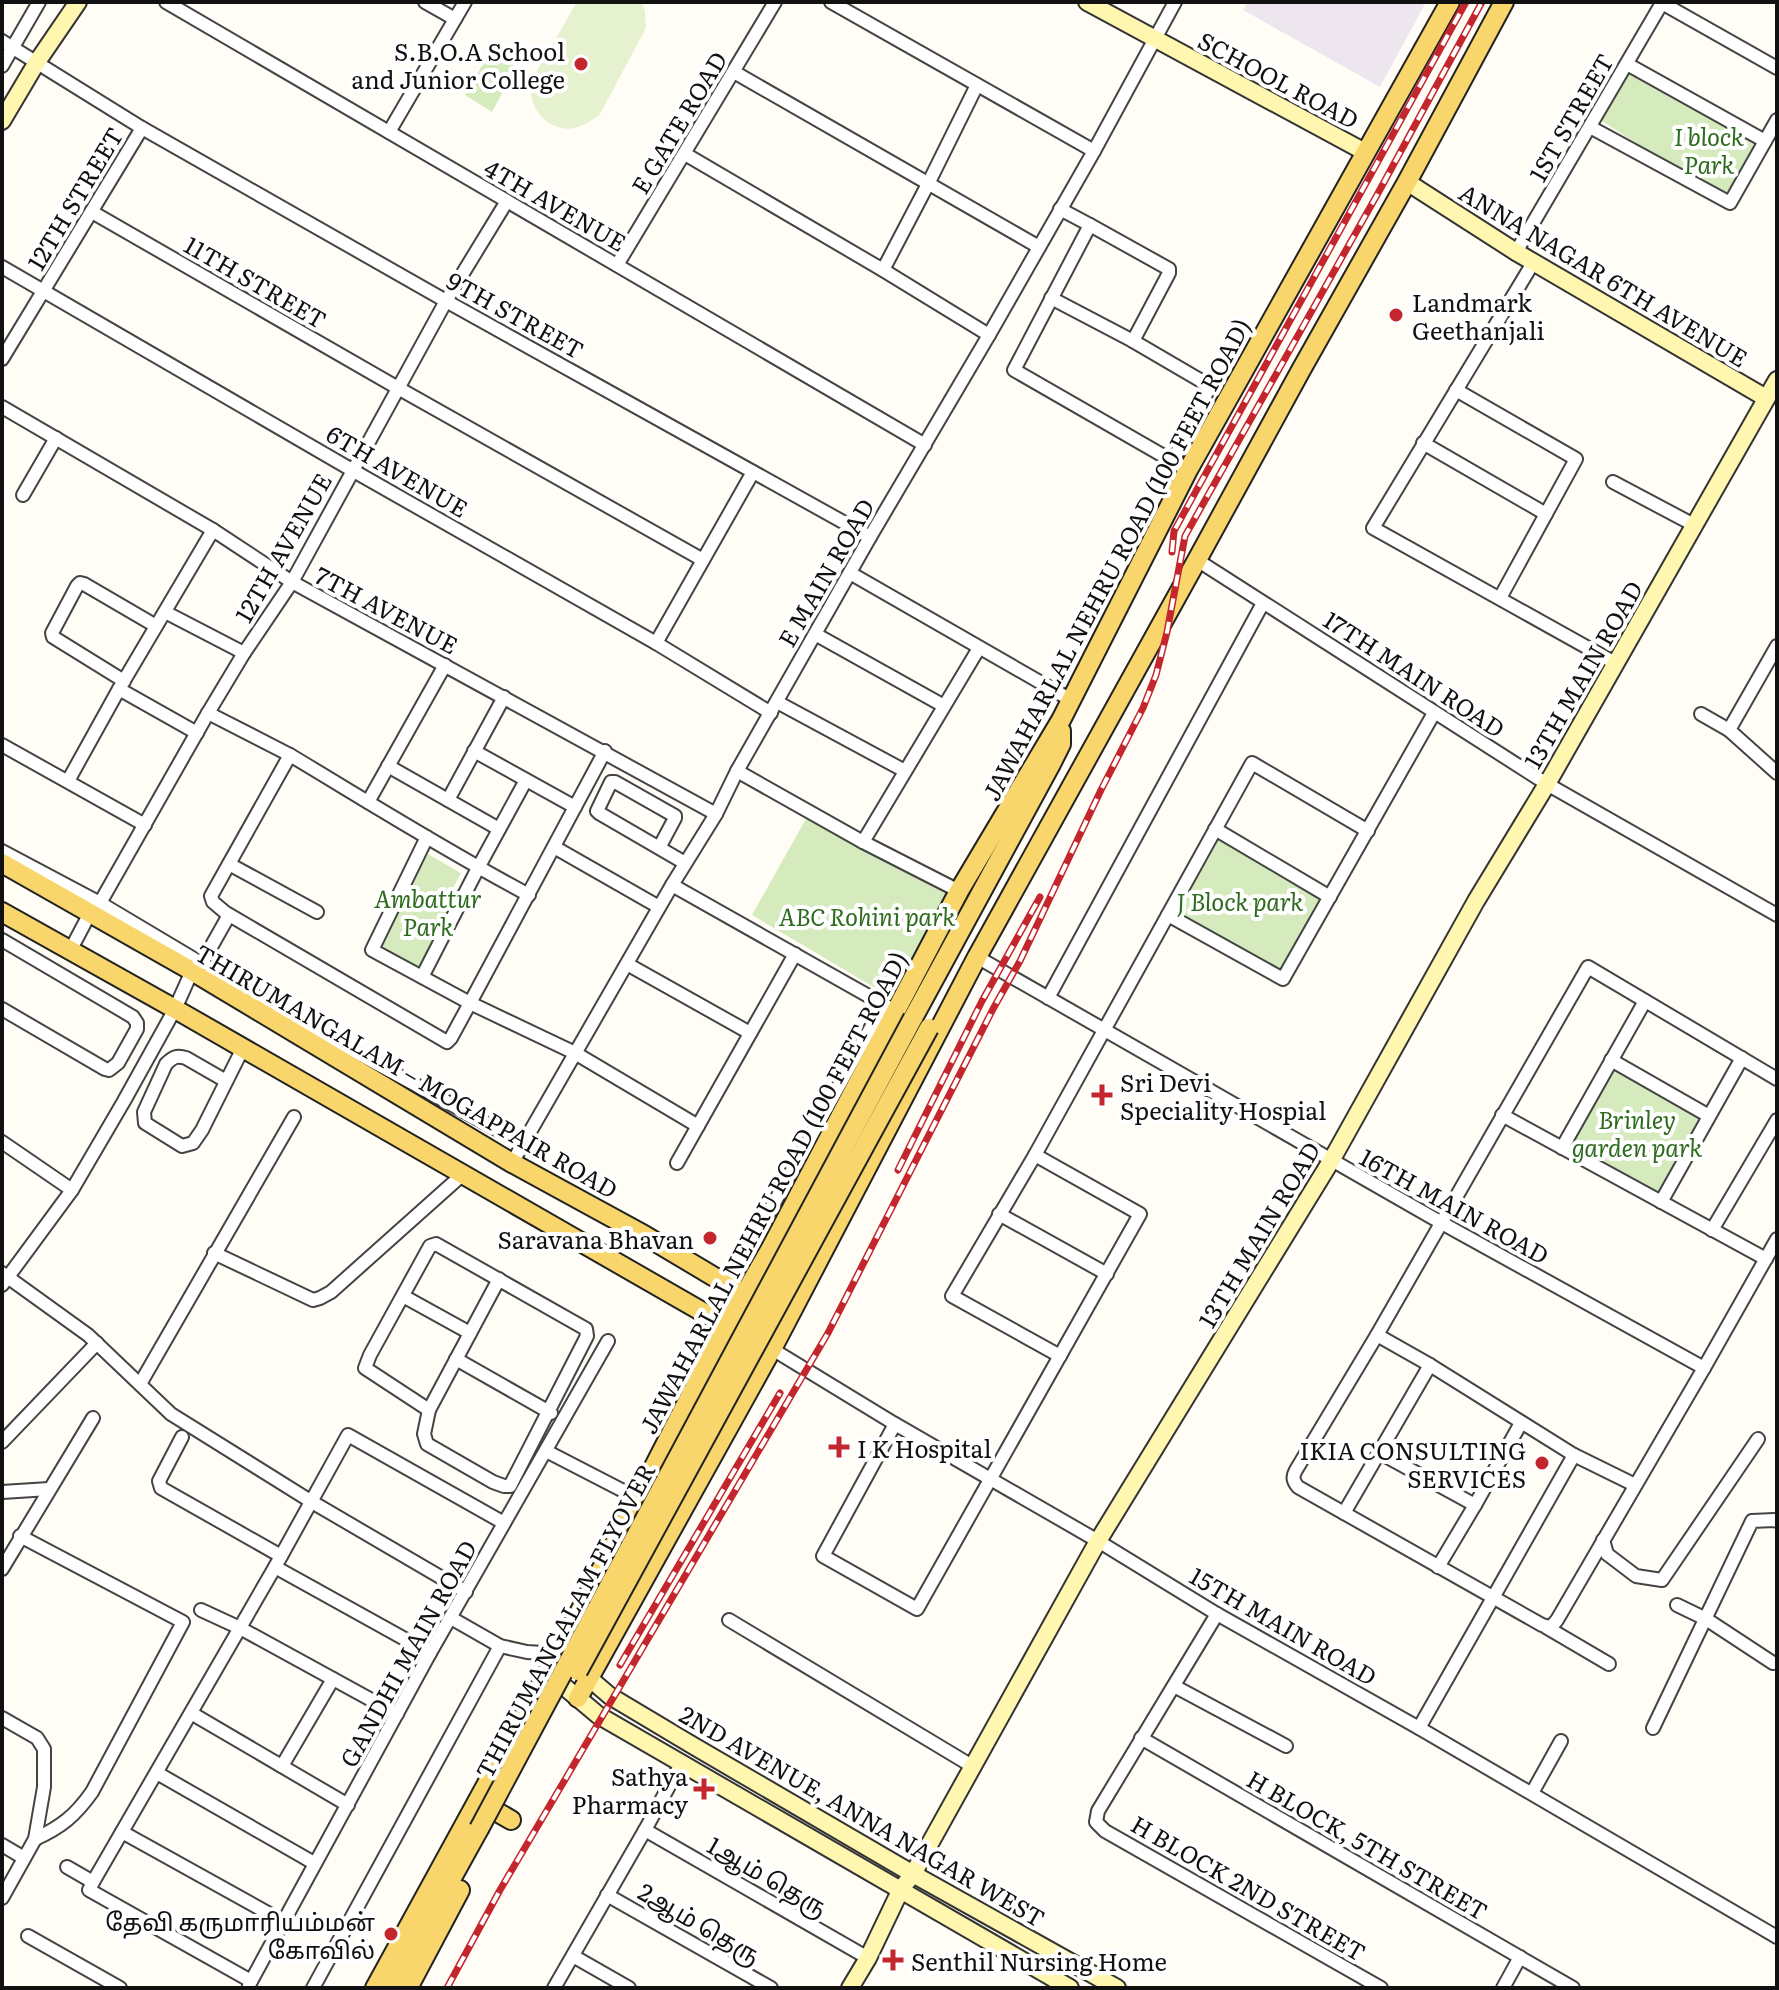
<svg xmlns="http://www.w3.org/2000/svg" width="1779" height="1990" font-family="Literata,'Noto Sans Tamil',serif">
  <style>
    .industrial { fill: #eee6ef }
    .green { fill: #d5ebbd }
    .pitch { fill: #e6f2cf }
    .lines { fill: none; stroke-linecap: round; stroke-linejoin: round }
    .street-casing { stroke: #444; stroke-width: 16 }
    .secondary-casing { stroke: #333; stroke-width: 20 }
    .primary-casing { stroke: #222; stroke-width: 22 }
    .street { stroke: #fff; stroke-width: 12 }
    .secondary { stroke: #fff6b0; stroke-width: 16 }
    .primary { stroke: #f9d66b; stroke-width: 18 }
    .rail-casing { stroke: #c4262e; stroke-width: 7 }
    .rail { stroke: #fff; stroke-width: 4; stroke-dasharray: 12; stroke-linecap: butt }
    .primary-bridge-casing { stroke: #222; stroke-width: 22; stroke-linecap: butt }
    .primary-bridge { stroke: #f9d66b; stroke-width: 18 }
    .poi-dot { fill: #c4262e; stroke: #fff; stroke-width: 3 }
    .labels { text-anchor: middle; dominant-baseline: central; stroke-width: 8; stroke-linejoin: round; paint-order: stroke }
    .poi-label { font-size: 24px; fill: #111; stroke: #fff; text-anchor: end }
    .street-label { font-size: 24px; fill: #111; stroke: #fff }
    .park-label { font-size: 24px; font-style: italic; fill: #2f6b1f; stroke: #fff }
  </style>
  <rect width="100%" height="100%" fill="#fffdf5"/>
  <path class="industrial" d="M 1247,2 L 1426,2 L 1380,87 L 1243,10 Z"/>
  <g class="green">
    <path d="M 490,52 L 516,67 L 492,112 L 465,95 Z"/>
    <path d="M 1627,64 L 1765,141 L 1721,199 L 1596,117 Z"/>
    <path d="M 807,817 L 949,893 L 894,999 L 752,915 Z"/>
    <path d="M 1215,829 L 1330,897 L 1283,979 L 1168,915 Z"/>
    <path d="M 428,854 L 461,873 L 453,888 L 467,897 L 425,972 L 377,946 Z"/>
    <path d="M 1611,1060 L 1709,1116 L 1661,1202 L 1562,1148 Z"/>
  </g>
  <path class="pitch" d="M 577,2 L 642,2 L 645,11 L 646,28 L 600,114 C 586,125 573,133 555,126 C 539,120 529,101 531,85 C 533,75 540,66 545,57 C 556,39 566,20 577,2 Z"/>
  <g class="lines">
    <defs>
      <g id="street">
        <path d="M 166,2 L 925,445"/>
        <path d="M 425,2 L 455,19"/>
        <path d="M 831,2 L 1094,151"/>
        <path d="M 2,41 L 142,128 L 446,301 L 870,537"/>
        <path d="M 1627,64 L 1765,141"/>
        <path d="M 2,66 L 39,2"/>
        <path d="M 734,72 L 1039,247"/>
        <path d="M 1590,127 L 1730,203 L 1777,120"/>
        <path d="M 389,132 L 465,2"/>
        <path d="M 685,154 L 883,270 L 989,335"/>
        <path d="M 1060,209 L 1090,225 L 1014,370 L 1188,470"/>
        <path d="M 92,212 L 398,388 L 703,560"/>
        <path d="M 1090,225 L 1169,269 L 1169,273 L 1133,341 L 1210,386 L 1173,461"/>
        <path d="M 1516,252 L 1662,3 L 1777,68"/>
        <path d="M 1533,263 L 1373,528 L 1615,663"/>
        <path d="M 617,265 L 775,2"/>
        <path d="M 2,267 L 352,470 L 656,643 L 771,713"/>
        <path d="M 883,270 L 928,184 L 977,85"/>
        <path d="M 1051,298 L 1133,341"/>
        <path d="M 2,359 L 142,128"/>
        <path d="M 1456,390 L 1576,459 L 1500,598"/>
        <path d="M 2,407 L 213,530 L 292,582 L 716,814"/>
        <path d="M 1423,443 L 1546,514"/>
        <path d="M 1613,482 L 1694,525"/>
        <path d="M 23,495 L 56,438"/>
        <path d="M 1197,560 L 1547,784 L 1777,915"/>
        <path d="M 850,573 L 1071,700"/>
        <path d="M 165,612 L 244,653"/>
        <path d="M 815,634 L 944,706"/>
        <path d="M 656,643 L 753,472"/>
        <path d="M 1777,646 L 1729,730 L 1777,773"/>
        <path d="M 124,681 L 53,637 L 52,633 L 77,586 L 80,583 L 84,584 L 156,626"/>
        <path d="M 119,689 L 197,733"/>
        <path d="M 777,702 L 905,771"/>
        <path d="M 208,713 L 290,755"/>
        <path d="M 1701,714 L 1729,730"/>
        <path d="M 2,745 L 145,825"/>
        <path d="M 474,751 L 575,807"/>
        <path d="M 605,751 L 470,1003 L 575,1053 L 698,1126"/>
        <path d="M 388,766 L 499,829"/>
        <path d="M 737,771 L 863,842 L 959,891"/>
        <path d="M 68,781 L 119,689 L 213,530"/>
        <path d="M 448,800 L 504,697"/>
        <path d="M 368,802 L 445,665"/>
        <path d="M 1215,829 L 1330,897"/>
        <path d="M 427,837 L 372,950 L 470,1003 L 451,1038 L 447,1042 L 226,913 L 213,902 L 211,896 L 290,755 C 370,803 448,852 529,895"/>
        <path d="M 863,842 L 979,648"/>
        <path d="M 554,847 L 659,907"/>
        <path d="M 659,848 L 675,818 L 675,816 L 615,782 L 611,782 L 597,811 L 599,813 L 685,863"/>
        <path d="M 2,851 L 100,903 L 293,1018 L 524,1144"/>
        <path d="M 229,864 L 317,912"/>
        <path d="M 672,885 L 888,1007"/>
        <path d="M 1168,915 L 1283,979 L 1434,713"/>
        <path d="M 2,940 L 133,1017 L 137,1023 L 137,1029 L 118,1063 L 109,1070 L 105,1069 L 2,1009"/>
        <path d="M 70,951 L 90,913 L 100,903 L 208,713 L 244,653 L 292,582 L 446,301 L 507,201"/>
        <path d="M 977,957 L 1440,1222 L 1704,1368"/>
        <path d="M 202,963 L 229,915"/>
        <path d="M 627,964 L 750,1033"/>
        <path d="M 422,977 L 478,868 L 526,780"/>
        <path d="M 1048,998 L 1263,603"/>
        <path d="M 1611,1060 L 1709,1116"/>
        <path d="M 1777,1079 L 1588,967 L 1377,1335 L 1296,1470 C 1292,1477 1293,1481 1298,1487 L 1542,1625 L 1551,1627 L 1557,1620 L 1704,1368 L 1777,1239"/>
        <path d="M 226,1081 L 186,1058 C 177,1055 173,1057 166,1064 L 144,1112 L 145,1123 L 182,1146 L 193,1143 L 202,1130 L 243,1048"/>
        <path d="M 1502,1115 L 1766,1259"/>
        <path d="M 2,1142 L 72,1190"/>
        <path d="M 1562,1148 L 1645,1001"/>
        <path d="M 512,1163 L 672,885 L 716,814 L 737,771 L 870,537 L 989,335 L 1094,151 L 1175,2"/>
        <path d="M 677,1163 L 795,954"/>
        <path d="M 1661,1202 L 1742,1058"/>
        <path d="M 999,1214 L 1107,1274"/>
        <path d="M 1712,1230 L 1777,1120"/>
        <path d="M 757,1234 L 884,1004"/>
        <path d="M 436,1244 L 586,1329 L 587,1336 L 510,1486 L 504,1486 L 493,1482 L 427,1444 L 424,1434 L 429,1410 L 365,1368 L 370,1355 L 430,1246 Z"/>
        <path d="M 214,1253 L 313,1300 L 320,1298 L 331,1292 L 462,1175"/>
        <path d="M 2,1273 L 88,1335 L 171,1414 L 312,1502 L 466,1592"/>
        <path d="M 2,1285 L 72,1190 L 124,1101 L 175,1009 L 192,971"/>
        <path d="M 403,1296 L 470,1333"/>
        <path d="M 1377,1335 L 1430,1365 L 1574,1455 L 1635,1485"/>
        <path d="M 772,1349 L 895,1424 L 1098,1541 L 1217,1614 L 1419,1728 L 1777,1937"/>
        <path d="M 1060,1356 L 952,1296 L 1035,1155 L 1252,763 L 1368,831"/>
        <path d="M 456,1359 L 551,1413"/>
        <path d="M 140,1384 L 294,1117"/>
        <path d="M 429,1410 L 499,1279"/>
        <path d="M 895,1424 L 823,1556 L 917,1609 L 1140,1214 L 1035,1155"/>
        <path d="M 182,1437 L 159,1481 L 161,1488 L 281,1556"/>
        <path d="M 2,1442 L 97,1343"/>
        <path d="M 546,1451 L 639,1499"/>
        <path d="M 1380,1453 L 1475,1505"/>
        <path d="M 2,1492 L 49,1489"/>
        <path d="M 1344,1513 L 1430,1365"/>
        <path d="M 20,1536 L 183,1622 L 92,1792 C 75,1816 61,1827 35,1839"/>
        <path d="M 1603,1540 L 1607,1554 L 1636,1576 L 1662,1580 L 1758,1439"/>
        <path d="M 275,1567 L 430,1653"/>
        <path d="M 1438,1567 L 1475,1505 L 1521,1423"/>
        <path d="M 2,1569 L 93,1418"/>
        <path d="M 1677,1605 L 1706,1619 L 1773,1663"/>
        <path d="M 201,1610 L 240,1628 L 397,1714"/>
        <path d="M 1217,1614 L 1098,1811 L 1096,1822 L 1105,1831 L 1381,1988"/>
        <path d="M 451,1618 L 500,1646 L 527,1652 L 558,1654"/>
        <path d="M 729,1620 L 972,1766"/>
        <path d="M 1546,1627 L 1609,1664"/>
        <path d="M 1174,1686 L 1286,1746"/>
        <path d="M 191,1713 L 348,1805"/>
        <path d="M 2,1718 L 37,1738 L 44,1749 L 44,1787 L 35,1839 L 2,1898"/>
        <path d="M 1419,1728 L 1574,1455"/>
        <path d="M 1653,1728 L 1752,1521 L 1774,1520 L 1777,1521"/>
        <path d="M 1141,1738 L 1573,1988"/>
        <path d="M 282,1766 L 333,1679"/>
        <path d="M 157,1773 L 314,1863"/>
        <path d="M 1532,1793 L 1561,1741"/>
        <path d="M 645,1830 L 868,1958"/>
        <path d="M 122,1832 L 284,1922"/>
        <path d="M 2,1845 L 24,1858"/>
        <path d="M 67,1867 L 93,1882"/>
        <path d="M 607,1895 L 771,1988"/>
        <path d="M 28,1936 L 120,1988"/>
        <path d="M 573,1956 L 629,1988"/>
        <path d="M 251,1981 L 89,1890 L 93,1882 L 275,1567 L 348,1435 L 504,1523"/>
        <path d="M 249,1985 L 430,1653 L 608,1341"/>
        <path d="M 313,1988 L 500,1646"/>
        <path d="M 554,1988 L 645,1830 L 681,1764"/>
        <path d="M 1503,1988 L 1520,1957"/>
      </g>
      <g id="secondary">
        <path d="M 1087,2 L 1365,152"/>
        <path d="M 2,121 L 37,62 L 78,2"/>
        <path d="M 1407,182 L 1516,252 L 1766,398"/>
        <path d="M 582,1672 L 610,1696 L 692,1745 L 913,1874 L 1117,1988"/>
        <path d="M 548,1673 L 598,1715 L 1070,1988"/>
        <path d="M 850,1988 L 868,1958 L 901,1889 L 913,1874 L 1098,1541 L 1331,1161 L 1476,901 L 1547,784 L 1777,380"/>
      </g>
      <g id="primary">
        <path d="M 2,863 L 192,971 L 512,1163 L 644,1235 L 753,1300"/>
        <path d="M 2,912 L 175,1009 L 734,1330"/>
        <path d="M 913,1018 L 1051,764 L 1061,744 L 1061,731"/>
        <path d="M 578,1698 L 772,1349 L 977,957 L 1197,560 L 1301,370 L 1407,182 L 1504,2"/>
        <path d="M 478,1801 L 511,1820"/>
        <path d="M 375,1988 L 558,1654 L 726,1326 L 771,1248 L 959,891 L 1061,720 L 1188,470 L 1450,2"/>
        <path d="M 391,1988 L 479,1829"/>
        <path d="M 408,1988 L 460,1890"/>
      </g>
    </defs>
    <use href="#street" class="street-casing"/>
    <use href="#secondary" class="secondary-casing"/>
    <use href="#primary" class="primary-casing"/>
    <use href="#street" class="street"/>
    <use href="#secondary" class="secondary"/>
    <use href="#primary" class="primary"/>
    <defs>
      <g id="rail">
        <path d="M 1172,552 L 1174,531 L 1466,2"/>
        <path d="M 898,1170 L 982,1001 L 1040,897"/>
        <path d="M 620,1665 L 780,1393"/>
        <path d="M 447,1988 L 500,1890 L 828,1333 L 993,1009 L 1020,961 L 1101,790 L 1143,708 L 1156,675 L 1167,632 L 1185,536 L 1377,195 L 1482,2"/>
      </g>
    </defs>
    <use href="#rail" class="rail-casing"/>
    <use href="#rail" class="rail"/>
    <defs>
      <g id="primary-bridge">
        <path d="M 578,1671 L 929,1028"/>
        <path d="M 479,1829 L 913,1018"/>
      </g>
    </defs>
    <use href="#primary-bridge" class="primary-bridge-casing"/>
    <use href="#primary-bridge" class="primary-bridge"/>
  </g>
  <g class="poi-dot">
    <circle cx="581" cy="64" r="8"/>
    <circle cx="1396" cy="315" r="8"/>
    <path d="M1098 1083h8v8h8v8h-8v8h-8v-8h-8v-8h8z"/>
    <circle cx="710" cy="1238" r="8"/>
    <path d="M835 1435h8v8h8v8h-8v8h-8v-8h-8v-8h8z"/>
    <circle cx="1542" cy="1463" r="8"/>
    <path d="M700 1777h8v8h8v8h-8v8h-8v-8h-8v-8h8z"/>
    <circle cx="391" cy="1934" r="8"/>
    <path d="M889 1948h8v8h8v8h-8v8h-8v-8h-8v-8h8z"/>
  </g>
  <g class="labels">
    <g class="poi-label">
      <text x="565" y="50">S.B.O.A School<tspan x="565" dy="28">and Junior College</tspan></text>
      <text x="1412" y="301" text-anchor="start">Landmark<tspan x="1412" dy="28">Geethanjali</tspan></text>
      <text x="1120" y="1081" text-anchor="start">Sri Devi<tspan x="1120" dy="28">Speciality Hospial</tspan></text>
      <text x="694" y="1238">Saravana Bhavan</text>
      <text x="857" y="1447" text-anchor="start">I K Hospital</text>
      <text x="1526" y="1449">IKIA CONSULTING<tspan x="1526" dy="28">SERVICES</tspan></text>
      <text x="688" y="1775">Sathya<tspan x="688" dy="28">Pharmacy</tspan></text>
      <text x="375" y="1920">தேவி கருமாரியம்மன்<tspan x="375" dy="28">கோவில்</tspan></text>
      <text x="911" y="1960" text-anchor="start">Senthil Nursing Home</text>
    </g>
    <g class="street-label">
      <text transform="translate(1279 79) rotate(28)">SCHOOL ROAD</text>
      <text transform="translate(1570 117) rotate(-60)">1ST STREET</text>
      <text transform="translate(678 122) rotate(-59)">E GATE ROAD</text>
      <text transform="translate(74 198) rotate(-59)">12TH STREET</text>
      <text transform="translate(556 204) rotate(30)">4TH AVENUE</text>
      <text transform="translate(1604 274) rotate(31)">ANNA NAGAR 6TH AVENUE</text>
      <text transform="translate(256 281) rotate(30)">11TH STREET</text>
      <text transform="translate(516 314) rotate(29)">9TH STREET</text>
      <text transform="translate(398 470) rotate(30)">6TH AVENUE</text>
      <text transform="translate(282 547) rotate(-60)">12TH AVENUE</text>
      <text transform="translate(1115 559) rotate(-62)">JAWAHARLAL NEHRU ROAD (100 FEET ROAD)</text>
      <text transform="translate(825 572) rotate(-60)">E MAIN ROAD</text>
      <text transform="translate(387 609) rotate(28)">7TH AVENUE</text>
      <text transform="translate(1415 673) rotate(33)">17TH MAIN ROAD</text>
      <text transform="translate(1582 674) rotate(-60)">13TH MAIN ROAD</text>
      <text transform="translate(407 1070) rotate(30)">THIRUMANGALAM – MOGAPPAIR ROAD</text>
      <text transform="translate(772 1192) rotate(-62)">JAWAHARLAL NEHRU ROAD (100 FEET ROAD)</text>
      <text transform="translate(1455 1205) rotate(29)">16TH MAIN ROAD</text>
      <text transform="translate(1258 1234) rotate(-59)">13TH MAIN ROAD</text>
      <text transform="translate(564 1620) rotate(-62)">THIRUMANGALAM FLYOVER</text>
      <text transform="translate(1284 1625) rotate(30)">15TH MAIN ROAD</text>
      <text transform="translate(407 1653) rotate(-61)">GANDHI MAIN ROAD</text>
      <text transform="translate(863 1815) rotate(30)">2ND AVENUE, ANNA NAGAR WEST</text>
      <text transform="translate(1368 1844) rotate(30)">H BLOCK, 5TH STREET</text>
      <text transform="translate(768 1875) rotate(30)">1ஆம் தெரு</text>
      <text transform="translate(1249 1887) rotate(30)">H BLOCK 2ND STREET</text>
      <text transform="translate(700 1922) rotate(30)">2ஆம் தெரு</text>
    </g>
    <g class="park-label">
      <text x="1709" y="135">I block<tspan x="1709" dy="28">Park</tspan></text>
      <text x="428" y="897">Ambattur<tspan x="428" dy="28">Park</tspan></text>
      <text x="1240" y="900">J Block park</text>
      <text x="867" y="915">ABC Rohini park</text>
      <text x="1637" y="1118">Brinley<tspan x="1637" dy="28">garden park</tspan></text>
    </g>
  </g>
  <rect width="1779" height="1990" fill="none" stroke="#111111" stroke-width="8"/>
</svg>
